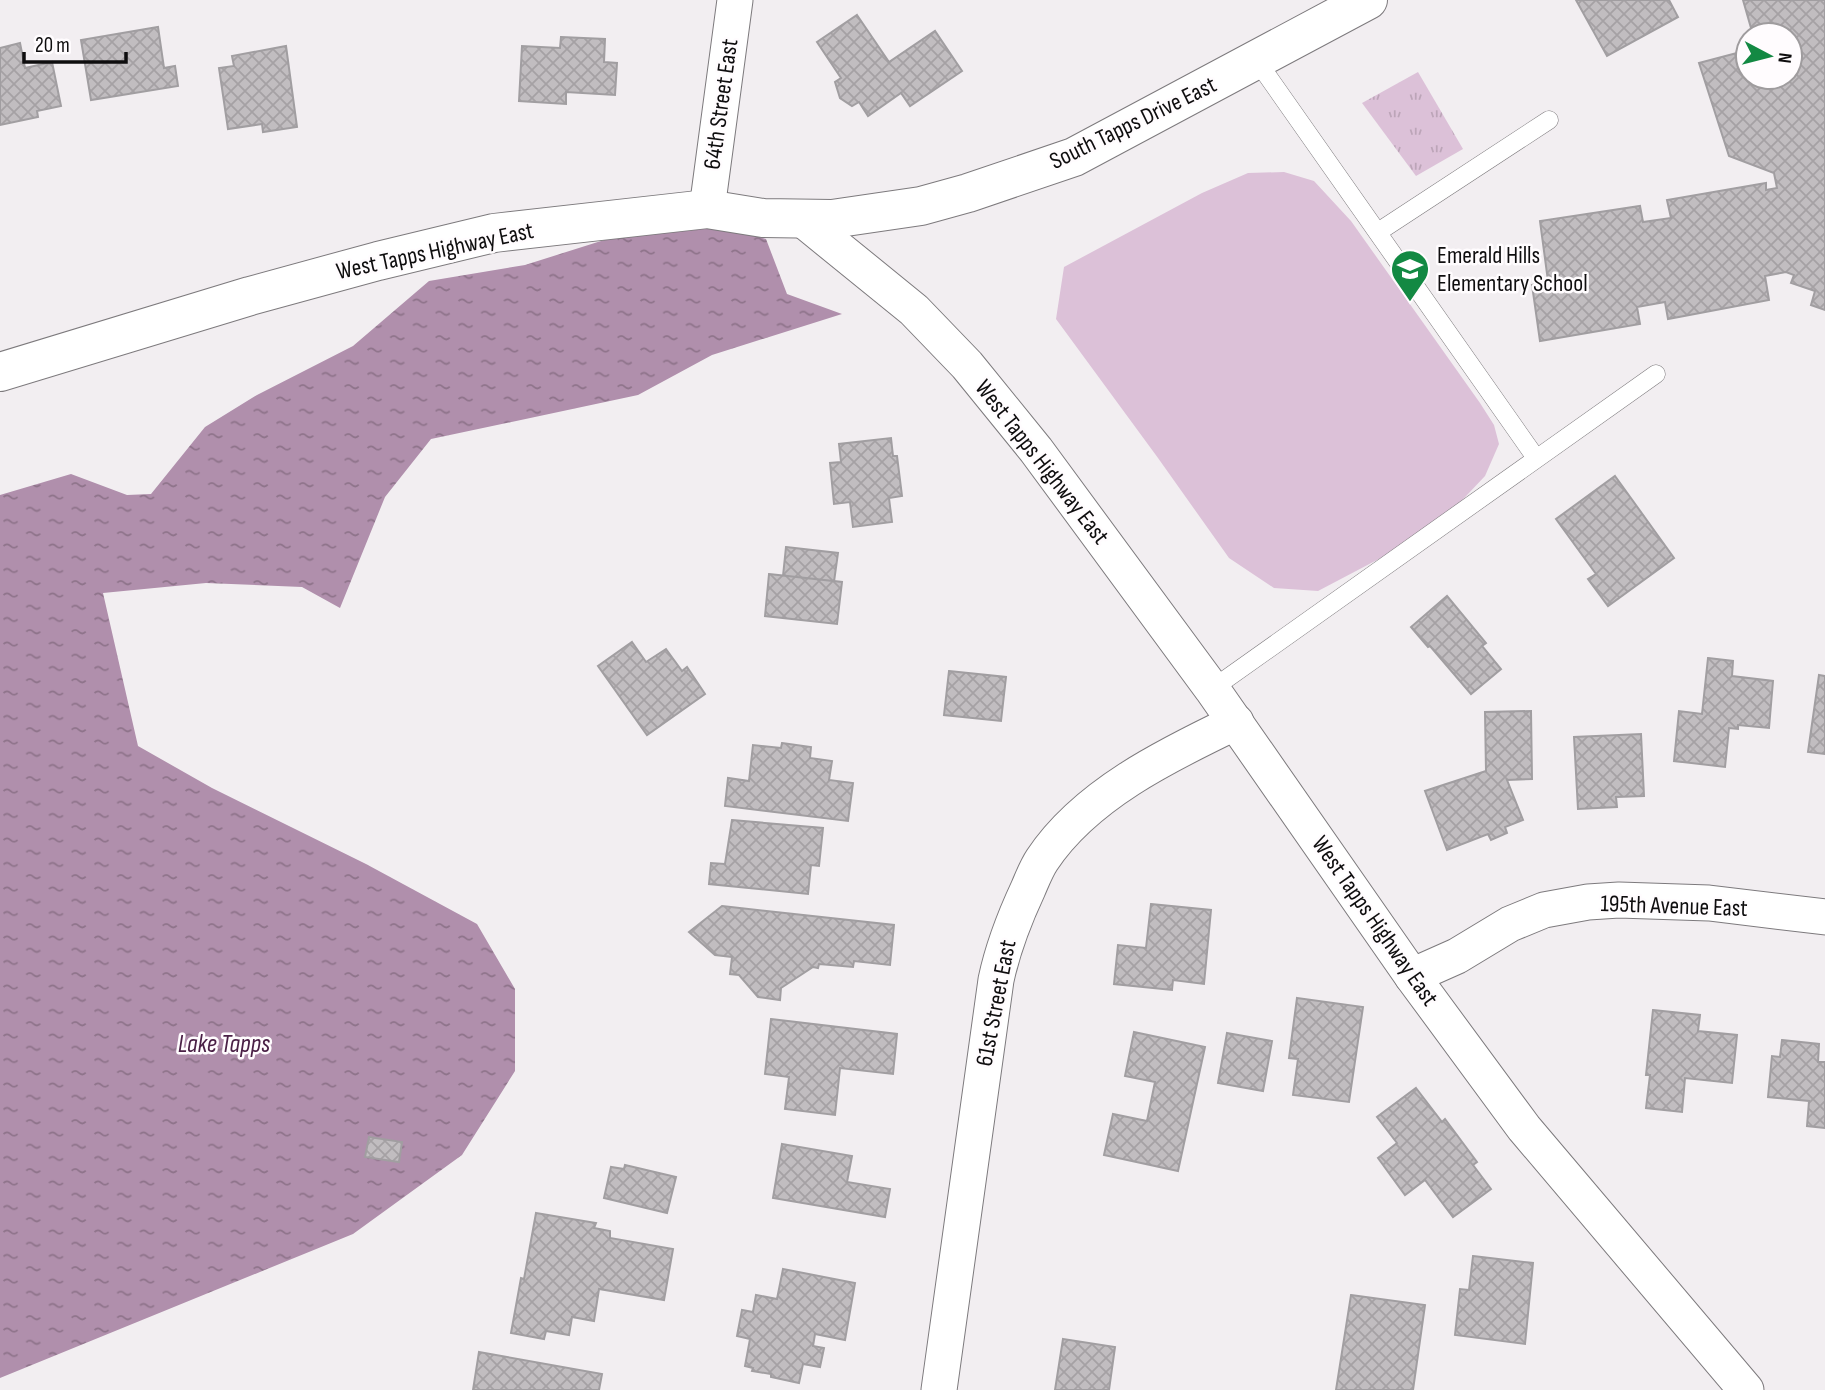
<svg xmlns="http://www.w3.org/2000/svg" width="1825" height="1390" font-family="'Sofia Sans Condensed',sans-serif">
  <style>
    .green { fill: #dcc1d8 }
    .park { fill: url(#park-tufts) }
    .water { fill: url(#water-ripples) }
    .building { fill: url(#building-cross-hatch); stroke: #a19ea1; stroke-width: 2 }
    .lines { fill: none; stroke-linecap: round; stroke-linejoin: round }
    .service-casing { stroke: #7d7a7d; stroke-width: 19 }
    .minor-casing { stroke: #7d7a7d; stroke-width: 37 }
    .tertiary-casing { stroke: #7d7a7d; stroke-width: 40 }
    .service { stroke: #fff; stroke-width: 18 }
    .minor { stroke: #fff; stroke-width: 35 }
    .tertiary { stroke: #fff; stroke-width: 38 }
    .labels { text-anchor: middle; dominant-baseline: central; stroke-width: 5; stroke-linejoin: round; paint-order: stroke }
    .street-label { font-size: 24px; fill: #0e0d0e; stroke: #fffcfe }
    .poi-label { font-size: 24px; fill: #0e0d0e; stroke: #fffcfe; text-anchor: start }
    .water-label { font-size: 26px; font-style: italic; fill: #4a2046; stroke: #fffcfe }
  </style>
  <defs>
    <pattern id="park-tufts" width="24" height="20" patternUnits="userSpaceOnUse" patternTransform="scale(1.75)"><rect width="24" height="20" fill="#dcc1d8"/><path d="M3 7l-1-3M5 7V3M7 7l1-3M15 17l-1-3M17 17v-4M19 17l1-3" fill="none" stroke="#bca5b8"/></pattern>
    <pattern id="water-ripples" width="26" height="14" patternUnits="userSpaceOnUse" patternTransform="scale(1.75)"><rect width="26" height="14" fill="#b08fac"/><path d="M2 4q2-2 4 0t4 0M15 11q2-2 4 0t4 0" fill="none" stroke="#8e738a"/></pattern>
    <pattern id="building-cross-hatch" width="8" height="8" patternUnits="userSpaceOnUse" patternTransform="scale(1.75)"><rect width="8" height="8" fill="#c1bdc0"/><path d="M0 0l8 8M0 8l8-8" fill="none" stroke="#a5a1a4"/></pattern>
  </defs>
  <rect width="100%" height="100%" fill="#f2eef1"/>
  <path class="green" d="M 1284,172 L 1314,181 L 1351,221 L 1480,403 L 1494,425 L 1499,444 L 1485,476 L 1434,530 L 1318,591 L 1274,588 L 1229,558 L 1158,458 L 1056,319 L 1064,267 L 1202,193 L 1248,173 Z"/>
  <path class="park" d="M 1418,72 L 1463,149 L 1416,176 L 1362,103 Z"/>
  <path class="water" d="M 728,227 L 766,239 L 787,294 L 842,314 L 712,355 L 638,395 L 431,439 L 385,497 L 340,608 L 302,587 L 206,583 L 103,593 L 138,746 L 212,788 L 366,864 L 477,924 L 515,989 L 515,1071 L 462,1155 L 353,1234 L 0,1378 L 0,495 L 71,474 L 127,495 L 151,494 L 205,427 L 257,395 L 353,346 L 429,281 L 525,265 L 639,229 Z"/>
  <g class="building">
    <path d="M 1576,0 L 1669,0 L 1678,17 L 1607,56 Z"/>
    <path d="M 1743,0 L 1825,0 L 1825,310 L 1811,305 L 1815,291 L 1791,283 L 1794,275 L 1786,272 L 1765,276 L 1769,300 L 1668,319 L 1665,302 L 1637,307 L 1640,324 L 1540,341 L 1532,285 L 1548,281 L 1540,221 L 1640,206 L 1643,222 L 1671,218 L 1667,200 L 1766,183 L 1766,190 L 1777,188 L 1774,173 L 1729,156 L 1699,63 L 1748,50 L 1748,77 L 1790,77 L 1790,35 L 1753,35 Z"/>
    <path d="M 857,15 L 889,62 L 935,31 L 962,71 L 910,106 L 901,93 L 868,116 L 859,102 L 852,106 L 840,98 L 835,82 L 841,78 L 817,42 Z"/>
    <path d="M 158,27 L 164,68 L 175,66 L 178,86 L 91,100 L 81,40 Z"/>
    <path d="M 561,37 L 605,39 L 604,62 L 617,63 L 615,95 L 566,92 L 566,104 L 519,101 L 522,46 L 560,48 Z"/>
    <path d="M 20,43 L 25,68 L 52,62 L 61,106 L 37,111 L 38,117 L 0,125 L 0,48 Z"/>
    <path d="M 286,46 L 297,127 L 263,132 L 262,124 L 228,129 L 219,68 L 234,66 L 232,56 Z"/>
    <path d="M 891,438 L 893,456 L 897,456 L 902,496 L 889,498 L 892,522 L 853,527 L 850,502 L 834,504 L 830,463 L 841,462 L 839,444 Z"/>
    <path d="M 1615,476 L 1674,558 L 1608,606 L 1588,579 L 1596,574 L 1556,519 Z"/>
    <path d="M 786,547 L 838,553 L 834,582 L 783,576 Z"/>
    <path d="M 769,574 L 842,582 L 837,624 L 765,616 Z"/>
    <path d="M 1447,596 L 1486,643 L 1482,646 L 1501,669 L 1471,694 L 1430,646 L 1428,647 L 1411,627 Z"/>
    <path d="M 632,642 L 646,662 L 666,649 L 682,671 L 687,667 L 705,694 L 647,735 L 598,666 Z"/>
    <path d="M 1708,658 L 1733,661 L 1732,676 L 1773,681 L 1769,728 L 1738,725 L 1738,729 L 1729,728 L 1725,767 L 1674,761 L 1679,711 L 1702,714 Z"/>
    <path d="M 949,671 L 1006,677 L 1001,721 L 944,715 Z"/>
    <path d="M 1819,675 L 1825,676 L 1825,754 L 1808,752 Z"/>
    <path d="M 1531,711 L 1532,779 L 1507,780 L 1523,820 L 1505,827 L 1507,833 L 1491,840 L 1488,834 L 1447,850 L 1425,791 L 1486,771 L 1485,712 Z"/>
    <path d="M 1641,734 L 1644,796 L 1616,797 L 1617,807 L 1578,809 L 1574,737 Z"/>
    <path d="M 782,743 L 811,747 L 810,758 L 832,761 L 829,780 L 853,783 L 848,821 L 725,806 L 728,778 L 749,781 L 753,745 L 781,748 Z"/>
    <path d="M 732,820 L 823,828 L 819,866 L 811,865 L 808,894 L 709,884 L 711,863 L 725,864 Z"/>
    <path d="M 1151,904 L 1211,910 L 1204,984 L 1173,980 L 1172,990 L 1114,984 L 1118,945 L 1146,948 Z"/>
    <path d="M 722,906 L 894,925 L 890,965 L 854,961 L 853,967 L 819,964 L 818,968 L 813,967 L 781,988 L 780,1000 L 758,997 L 739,975 L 730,974 L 732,957 L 715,955 L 689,932 Z"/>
    <path d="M 1297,998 L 1363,1007 L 1349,1102 L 1293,1095 L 1298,1059 L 1289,1058 Z"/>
    <path d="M 1653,1010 L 1700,1015 L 1698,1031 L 1737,1035 L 1732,1083 L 1685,1078 L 1682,1112 L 1646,1108 L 1650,1075 L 1646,1075 Z"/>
    <path d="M 771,1019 L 897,1034 L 893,1074 L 840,1068 L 835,1115 L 785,1109 L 789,1077 L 765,1074 Z"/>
    <path d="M 1134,1032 L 1205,1047 L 1178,1171 L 1104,1155 L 1113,1114 L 1147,1121 L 1155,1082 L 1125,1076 Z"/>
    <path d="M 1227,1033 L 1272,1041 L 1263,1091 L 1218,1083 Z"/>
    <path d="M 1782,1040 L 1819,1044 L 1818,1062 L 1825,1062 L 1825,1128 L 1807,1126 L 1809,1101 L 1768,1097 L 1772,1056 L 1780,1057 Z"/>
    <path d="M 1416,1088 L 1442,1122 L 1445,1119 L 1477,1162 L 1473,1165 L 1491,1189 L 1453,1217 L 1425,1180 L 1405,1195 L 1378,1158 L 1397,1143 L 1377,1117 Z"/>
    <path d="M 369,1137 L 402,1142 L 399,1162 L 365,1157 Z"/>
    <path d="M 782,1144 L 852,1156 L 847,1182 L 890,1189 L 885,1217 L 773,1198 Z"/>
    <path d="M 625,1165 L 676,1177 L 667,1213 L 604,1198 L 611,1167 L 624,1169 Z"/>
    <path d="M 536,1213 L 596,1223 L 594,1228 L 610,1231 L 610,1238 L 673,1249 L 664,1300 L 599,1289 L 594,1321 L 572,1317 L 569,1335 L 546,1331 L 544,1339 L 511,1333 L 521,1278 L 524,1279 Z"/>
    <path d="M 1473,1256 L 1533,1263 L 1525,1344 L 1455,1335 L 1460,1289 L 1469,1290 Z"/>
    <path d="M 783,1269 L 855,1283 L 845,1340 L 815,1334 L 813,1346 L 824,1348 L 820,1367 L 803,1364 L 799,1383 L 771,1377 L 771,1374 L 752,1371 L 753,1368 L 745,1366 L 750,1339 L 737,1336 L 742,1310 L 753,1312 L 756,1295 L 777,1299 Z"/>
    <path d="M 1351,1295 L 1425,1305 L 1413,1390 L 1336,1390 Z"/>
    <path d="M 1063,1339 L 1115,1347 L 1109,1390 L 1055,1390 Z"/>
    <path d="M 479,1352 L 602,1374 L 599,1390 L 473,1390 Z"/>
  </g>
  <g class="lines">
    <defs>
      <g id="service">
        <path d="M 1257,61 L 1536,458"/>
        <path d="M 1378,232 L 1549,120"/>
        <path d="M 1212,689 L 1656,374"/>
      </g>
      <g id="minor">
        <path d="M 707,209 L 735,0"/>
        <path d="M 802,219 L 914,310 L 967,365 L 1036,450 L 1212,689 L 1412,976 L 1524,1128 L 1746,1390"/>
        <path d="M 1412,976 L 1457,956 L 1510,924 L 1544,910 L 1588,902 L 1619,900 L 1709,903 L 1825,917"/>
        <path d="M 939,1390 L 996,980 C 1003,947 1014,919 1028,889 C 1032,880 1036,869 1042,860 C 1085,795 1167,755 1236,722"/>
      </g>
      <path id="tertiary" d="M 0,372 L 250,296 L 378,261 L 494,233 L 707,209 L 763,218 L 832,219 L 921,206 L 968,193 L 1074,157 L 1368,0"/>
    </defs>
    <use href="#service" class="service-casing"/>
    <use href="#minor" class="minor-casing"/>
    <use href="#tertiary" class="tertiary-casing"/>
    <use href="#service" class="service"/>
    <use href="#minor" class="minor"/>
    <use href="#tertiary" class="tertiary"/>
  </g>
  <defs>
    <symbol id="school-pin" viewBox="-11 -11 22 30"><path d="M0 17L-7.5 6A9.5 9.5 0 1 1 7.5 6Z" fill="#138943" stroke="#fffcfe"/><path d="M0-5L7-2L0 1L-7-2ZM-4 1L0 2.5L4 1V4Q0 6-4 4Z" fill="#fff"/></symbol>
  </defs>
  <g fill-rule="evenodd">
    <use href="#school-pin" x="1388" y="247" width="44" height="60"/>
  </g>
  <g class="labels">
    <g class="street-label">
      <text transform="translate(721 104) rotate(-82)">64th Street East</text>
      <text transform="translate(1133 123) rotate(-26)">South Tapps Drive East</text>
      <text transform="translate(435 251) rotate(-12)">West Tapps Highway East</text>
      <text transform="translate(1042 462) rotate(52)">West Tapps Highway East</text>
      <text transform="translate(1674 906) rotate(2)">195th Avenue East</text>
      <text transform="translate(1375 921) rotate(55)">West Tapps Highway East</text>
      <text transform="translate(996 1003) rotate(-79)">61st Street East</text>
    </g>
    <g class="poi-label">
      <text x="1437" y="255">Emerald Hills<tspan x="1437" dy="28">Elementary School</tspan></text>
    </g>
    <g class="water-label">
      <text x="224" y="1044">Lake Tapps</text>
    </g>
  </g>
  <g transform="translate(1769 56) rotate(97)"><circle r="33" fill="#fffcfe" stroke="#9f9c9e" stroke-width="2"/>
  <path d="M0-5L12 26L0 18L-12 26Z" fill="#138943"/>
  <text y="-10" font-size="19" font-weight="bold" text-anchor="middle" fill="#0e0d0e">N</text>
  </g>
  <path d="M24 52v10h102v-10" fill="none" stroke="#0e0d0e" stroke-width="3.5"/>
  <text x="35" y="52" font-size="21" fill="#0e0d0e" stroke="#fffcfe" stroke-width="5" paint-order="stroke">20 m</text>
</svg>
